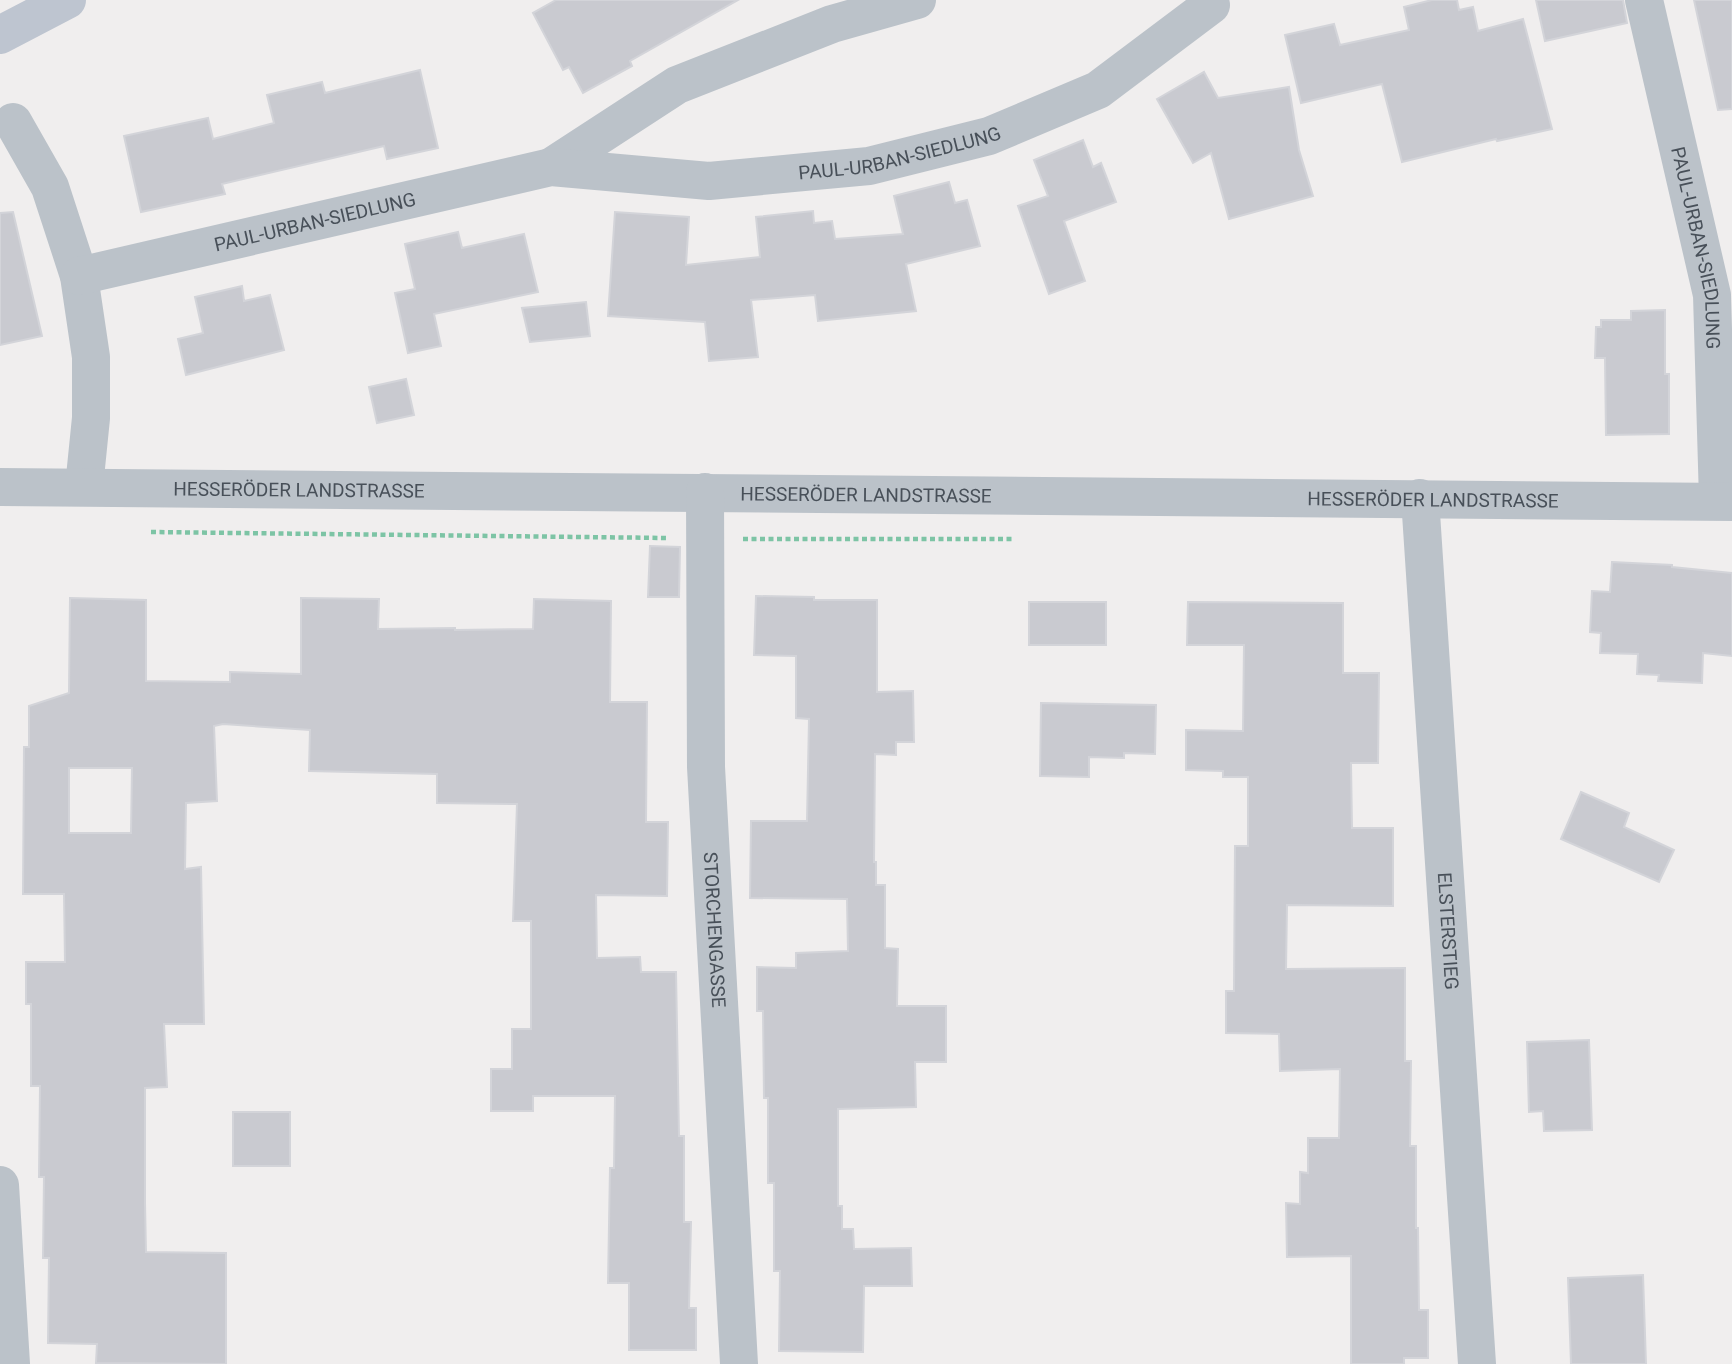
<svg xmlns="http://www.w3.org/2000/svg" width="1732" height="1364" font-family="Roboto,sans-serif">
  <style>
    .building { fill: #c9cad0; stroke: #d3d4d9; stroke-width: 2; fill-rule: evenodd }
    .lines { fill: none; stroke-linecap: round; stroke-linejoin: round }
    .path { stroke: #7dc4a5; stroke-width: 4.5; stroke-dasharray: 5 3.5; stroke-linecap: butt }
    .minor { stroke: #bbc2c9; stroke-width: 38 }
    .secondary { stroke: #bec5d0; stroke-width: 38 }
    .labels { text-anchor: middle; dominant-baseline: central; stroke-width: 6; stroke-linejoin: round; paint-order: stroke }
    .street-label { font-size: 19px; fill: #485059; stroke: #fff }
  </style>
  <rect width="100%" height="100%" fill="#f0eeee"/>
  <g class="building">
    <path d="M 556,0 L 738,0 L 630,61 L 632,66 L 583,93 L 569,67 L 563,70 L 533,13 Z"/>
    <path d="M 1432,0 L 1457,0 L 1459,10 L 1473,7 L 1478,31 L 1523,19 L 1552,129 L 1497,141 L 1496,139 L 1402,162 L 1382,84 L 1301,103 L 1285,35 L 1334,24 L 1340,45 L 1409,30 L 1404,7 Z"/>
    <path d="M 1536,0 L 1623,0 L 1627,23 L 1545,41 Z"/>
    <path d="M 1694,0 L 1732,0 L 1732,109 L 1718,110 Z"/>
    <path d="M 420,70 L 438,148 L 387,159 L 384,146 L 222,184 L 225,194 L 141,212 L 124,136 L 208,118 L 213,139 L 274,123 L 267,95 L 322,82 L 325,93 Z"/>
    <path d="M 1204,72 L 1218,98 L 1289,87 L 1299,150 L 1313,196 L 1229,219 L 1211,153 L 1193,163 L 1157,99 Z"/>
    <path d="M 1083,140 L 1093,167 L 1101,163 L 1116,202 L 1064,221 L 1085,281 L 1049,294 L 1018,206 L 1048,196 L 1034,160 Z"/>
    <path d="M 949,182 L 955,203 L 967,200 L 980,246 L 906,264 L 916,311 L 818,321 L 815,295 L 751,300 L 758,357 L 709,361 L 705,322 L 608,316 L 615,212 L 689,217 L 686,265 L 760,257 L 756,217 L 813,211 L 814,223 L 832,221 L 835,239 L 903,234 L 894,196 Z"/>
    <path d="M 13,212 L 42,336 L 0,345 L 0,213 Z"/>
    <path d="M 458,232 L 462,248 L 524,234 L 538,292 L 434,314 L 441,346 L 408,353 L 395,293 L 415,289 L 405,244 Z"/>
    <path d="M 242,286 L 244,301 L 270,295 L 284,350 L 186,375 L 178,339 L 203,333 L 195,297 Z"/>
    <path d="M 586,302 L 590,336 L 530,342 L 522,308 Z"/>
    <path d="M 1665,310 L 1665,374 L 1669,374 L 1669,434 L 1606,435 L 1605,358 L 1595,358 L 1596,327 L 1601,327 L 1601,320 L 1631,320 L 1631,311 Z"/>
    <path d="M 406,379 L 414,415 L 377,423 L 369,387 Z"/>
    <path d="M 650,546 L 680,547 L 679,597 L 648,597 Z"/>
    <path d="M 1612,562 L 1672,565 L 1672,567 L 1732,573 L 1732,656 L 1703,653 L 1702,683 L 1658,681 L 1659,675 L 1637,674 L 1638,654 L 1600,653 L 1601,633 L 1590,632 L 1592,591 L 1610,592 Z"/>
    <path d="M 756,596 L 814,597 L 814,600 L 877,600 L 877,692 L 913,691 L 914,742 L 896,742 L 896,755 L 875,754 L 874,862 L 876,862 L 876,885 L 885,885 L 885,948 L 898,949 L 897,1006 L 946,1006 L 946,1062 L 915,1062 L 916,1107 L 838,1109 L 838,1206 L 842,1206 L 842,1229 L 853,1229 L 854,1249 L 911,1248 L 912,1286 L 864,1286 L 863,1352 L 779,1351 L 780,1271 L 774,1271 L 774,1183 L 768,1183 L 768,1098 L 764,1098 L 763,1011 L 757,1011 L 757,967 L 796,968 L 796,953 L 848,951 L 847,899 L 750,898 L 751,821 L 807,821 L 809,719 L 796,718 L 796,656 L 754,655 Z"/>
    <path d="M 70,598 L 146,600 L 146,681 L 230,682 L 230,672 L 301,674 L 301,598 L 379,599 L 378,629 L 455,628 L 455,630 L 533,629 L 534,599 L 611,601 L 610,702 L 647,702 L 646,822 L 668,822 L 667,896 L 596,895 L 597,958 L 640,957 L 641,972 L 676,972 L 679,1136 L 684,1136 L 684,1222 L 691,1222 L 689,1308 L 696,1308 L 696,1350 L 629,1350 L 629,1283 L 608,1283 L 610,1168 L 614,1168 L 615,1096 L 533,1096 L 533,1111 L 491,1111 L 491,1069 L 512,1069 L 512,1029 L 531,1029 L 531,921 L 513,921 L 517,804 L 437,803 L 437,774 L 309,771 L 310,730 L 223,724 L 214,726 L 217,801 L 186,803 L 185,869 L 201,867 L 204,1024 L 164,1024 L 167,1087 L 145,1088 L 145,1203 L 146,1252 L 226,1253 L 226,1364 L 96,1363 L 97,1344 L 48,1343 L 49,1258 L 43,1258 L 44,1177 L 39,1177 L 40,1086 L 31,1086 L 31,1004 L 26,1004 L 26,962 L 65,962 L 64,894 L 23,894 L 24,747 L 29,747 L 29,706 L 69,693 ZM 69,768 L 132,768 L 131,833 L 69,833 Z"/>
    <rect x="1029" y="602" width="77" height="43"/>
    <path d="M 1188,602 L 1343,603 L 1343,673 L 1379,673 L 1378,763 L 1351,763 L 1352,828 L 1393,828 L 1393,906 L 1287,905 L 1286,969 L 1405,968 L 1405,1061 L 1411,1061 L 1410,1146 L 1416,1146 L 1416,1228 L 1418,1228 L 1419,1310 L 1428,1310 L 1428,1358 L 1404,1358 L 1404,1364 L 1351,1364 L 1351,1256 L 1287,1257 L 1286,1203 L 1300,1204 L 1300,1172 L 1308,1173 L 1308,1138 L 1339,1138 L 1340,1069 L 1280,1071 L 1279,1034 L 1226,1033 L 1226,991 L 1234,991 L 1235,846 L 1248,846 L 1248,777 L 1223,777 L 1223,771 L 1186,770 L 1186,730 L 1243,731 L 1244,645 L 1187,645 Z"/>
    <path d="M 1041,703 L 1156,705 L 1155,754 L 1124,753 L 1124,758 L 1089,757 L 1089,777 L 1040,776 Z"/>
    <path d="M 1581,792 L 1629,813 L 1624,827 L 1674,850 L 1659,882 L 1561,839 Z"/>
    <path d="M 1589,1040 L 1592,1130 L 1544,1131 L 1543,1111 L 1529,1112 L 1527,1042 Z"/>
    <rect x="233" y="1112" width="57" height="54"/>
    <path d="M 1643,1275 L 1646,1364 L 1571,1364 L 1568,1278 Z"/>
  </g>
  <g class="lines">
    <g class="path">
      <path d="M 151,532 L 668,538"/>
      <path d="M 743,539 L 1014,539"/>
    </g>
    <g class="minor">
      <path id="s1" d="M 1644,0 L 1712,295 L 1718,500"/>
      <path d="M 13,122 L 50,187 L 79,276 L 91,357 L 91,418 L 84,487"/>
      <path d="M 551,167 L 677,85 L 832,24 L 917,0"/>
      <path id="s2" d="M 79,276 L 551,167 L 709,181 L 869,166 L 989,136 L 1098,90 L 1211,5"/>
      <path id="s3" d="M 0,487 L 1732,502"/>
      <path id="s4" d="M 705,492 L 706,767 L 739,1364"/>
      <path id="s5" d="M 1420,498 L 1477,1364"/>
      <path d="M 0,1185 L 11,1364"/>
    </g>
    <path class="secondary" d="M 0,35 L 67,0"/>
  </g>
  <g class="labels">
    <g class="street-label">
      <text stroke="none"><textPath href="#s2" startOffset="836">PAUL-URBAN-SIEDLUNG</textPath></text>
      <text stroke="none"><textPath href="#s2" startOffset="242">PAUL-URBAN-SIEDLUNG</textPath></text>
      <text stroke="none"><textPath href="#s1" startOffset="254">PAUL-URBAN-SIEDLUNG</textPath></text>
      <text stroke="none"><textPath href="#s3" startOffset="299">HESSERÖDER LANDSTRASSE</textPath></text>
      <text stroke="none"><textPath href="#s3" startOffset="866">HESSERÖDER LANDSTRASSE</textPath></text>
      <text stroke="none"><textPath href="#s3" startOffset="1433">HESSERÖDER LANDSTRASSE</textPath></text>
      <text stroke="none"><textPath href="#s4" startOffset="438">STORCHENGASSE</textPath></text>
      <text stroke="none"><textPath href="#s5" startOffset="434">ELSTERSTIEG</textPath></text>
    </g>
  </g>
</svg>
